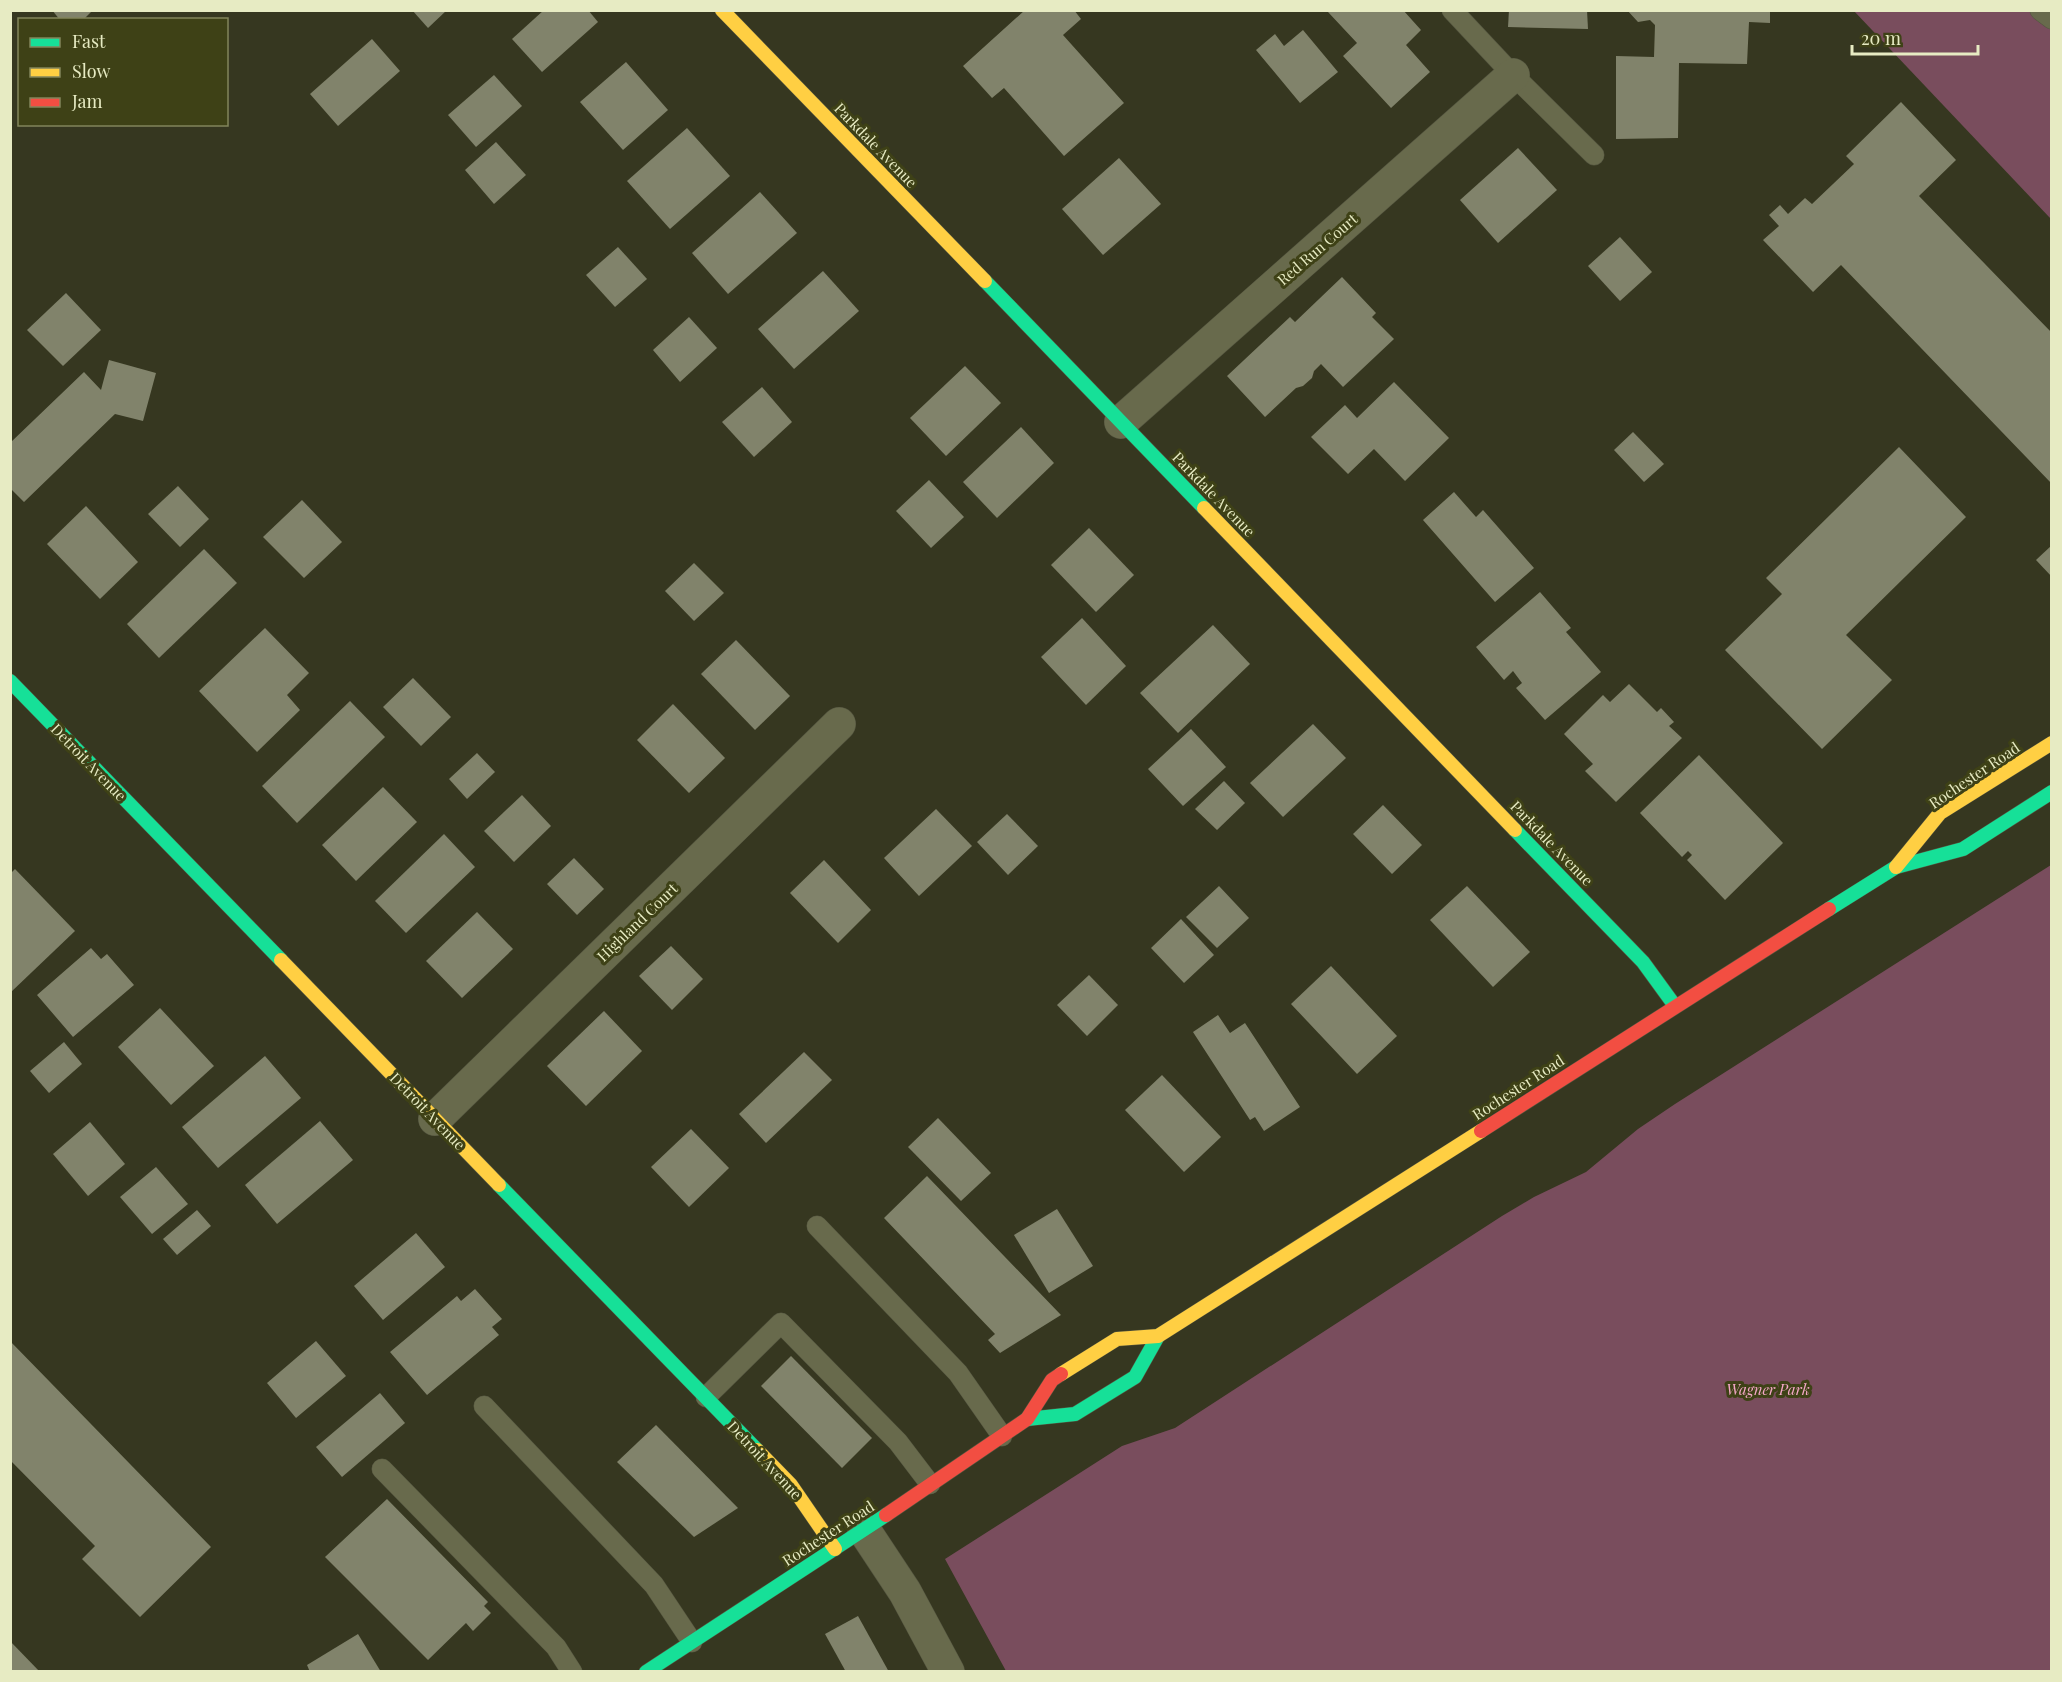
<svg xmlns="http://www.w3.org/2000/svg" width="2062" height="1682" font-family="'Playfair Display',serif">
  <style>
    .green { fill: #794d5d }
    .building { fill: #81836b }
    .lines { fill: none; stroke-linecap: round; stroke-linejoin: round }
    .lane-casing { stroke: #555640; stroke-width: 21 }
    .street-casing { stroke: #555640; stroke-width: 34 }
    .fast-casing { stroke: #555640; stroke-width: 15 }
    .slow-casing { stroke: #555640; stroke-width: 15 }
    .jam-casing { stroke: #555640; stroke-width: 15 }
    .lane { stroke: #686a4c; stroke-width: 20 }
    .street { stroke: #686a4c; stroke-width: 33 }
    .fast { stroke: #16e098; stroke-width: 14 }
    .slow { stroke: #ffcf43; stroke-width: 14 }
    .jam { stroke: #f24e42; stroke-width: 14 }
    .labels { text-anchor: middle; dominant-baseline: central; stroke-width: 6; stroke-linejoin: round; paint-order: stroke }
    .street-label { font-size: 15px; fill: #e7ebc3; stroke: #3e4116 }
    .park-label { font-size: 15px; font-style: italic; fill: #f5a7c8; stroke: #3e4116 }
  </style>
  <rect width="100%" height="100%" fill="#363720"/>
  <g class="green">
    <path d="M 1854,11 L 2051,11 L 2051,219 Z"/>
    <path d="M 2051,865 L 2051,1671 L 1006,1671 L 945,1559 L 1122,1446 L 1175,1428 L 1502,1216 L 1534,1197 L 1586,1172 L 1638,1129 L 1675,1104 Z"/>
  </g>
  <g class="building">
    <path d="M 52,10 L 93,10 L 83,20 L 60,20 Z"/>
    <path d="M 412,10 L 447,10 L 428,28 Z"/>
    <path d="M 544,10 L 588,10 L 598,22 L 542,72 L 512,39 Z"/>
    <path d="M 1025,10 L 1074,10 L 1081,19 L 1063,35 L 1124,103 L 1064,156 L 1004,88 L 992,98 L 963,66 Z"/>
    <path d="M 1329,10 L 1403,10 L 1421,30 L 1406,45 L 1430,72 L 1391,108 L 1343,56 L 1357,43 L 1328,12 Z"/>
    <path d="M 1509,10 L 1587,10 L 1588,29 L 1508,27 Z"/>
    <path d="M 1627,10 L 1770,10 L 1770,23 L 1749,22 L 1747,64 L 1679,63 L 1678,138 L 1616,139 L 1616,56 L 1654,57 L 1655,25 L 1650,20 L 1638,22 Z"/>
    <path d="M 1303,30 L 1338,72 L 1300,103 L 1256,50 L 1275,34 L 1284,46 Z"/>
    <path d="M 372,39 L 400,71 L 338,126 L 310,94 Z"/>
    <path d="M 626,62 L 668,110 L 623,150 L 580,102 Z"/>
    <path d="M 494,75 L 522,106 L 476,147 L 448,115 Z"/>
    <path d="M 1901,102 L 1956,160 L 1919,196 L 2052,333 L 2052,484 L 1841,265 L 1813,292 L 1763,240 L 1779,226 L 1769,215 L 1780,205 L 1788,214 L 1805,198 L 1812,204 L 1854,164 L 1846,156 Z"/>
    <path d="M 687,128 L 730,176 L 670,229 L 627,181 Z"/>
    <path d="M 496,142 L 526,175 L 494,204 L 465,170 Z"/>
    <path d="M 1518,148 L 1557,190 L 1498,243 L 1460,200 Z"/>
    <path d="M 1119,158 L 1161,204 L 1103,255 L 1062,209 Z"/>
    <path d="M 760,192 L 797,233 L 728,294 L 692,253 Z"/>
    <path d="M 1620,237 L 1652,272 L 1620,301 L 1588,266 Z"/>
    <path d="M 618,247 L 647,279 L 615,307 L 586,275 Z"/>
    <path d="M 823,271 L 859,311 L 794,369 L 758,329 Z"/>
    <path d="M 1342,277 L 1376,313 L 1372,317 L 1394,339 L 1343,387 L 1321,364 L 1314,371 L 1312,378 L 1303,386 L 1296,388 L 1265,417 L 1227,376 L 1290,317 L 1295,322 Z"/>
    <path d="M 66,293 L 101,330 L 63,366 L 27,330 Z"/>
    <path d="M 689,317 L 717,348 L 680,382 L 653,350 Z"/>
    <path d="M 109,360 L 156,373 L 143,421 L 115,414 L 24,502 L 10,488 L 10,443 L 84,372 L 101,390 Z"/>
    <path d="M 965,366 L 1001,403 L 946,456 L 910,418 Z"/>
    <path d="M 1394,382 L 1449,438 L 1405,481 L 1374,449 L 1348,474 L 1311,437 L 1345,405 L 1357,418 Z"/>
    <path d="M 762,387 L 792,422 L 754,457 L 722,422 Z"/>
    <path d="M 1021,427 L 1054,463 L 997,518 L 963,482 Z"/>
    <path d="M 1633,432 L 1664,464 L 1644,482 L 1614,450 Z"/>
    <path d="M 1899,447 L 1966,517 L 1846,635 L 1892,680 L 1822,749 L 1725,650 L 1782,594 L 1766,578 Z"/>
    <path d="M 929,480 L 964,517 L 931,548 L 896,511 Z"/>
    <path d="M 178,486 L 209,519 L 180,547 L 148,514 Z"/>
    <path d="M 1454,492 L 1476,517 L 1483,510 L 1534,568 L 1495,602 L 1423,520 Z"/>
    <path d="M 302,500 L 342,542 L 304,578 L 263,537 Z"/>
    <path d="M 86,506 L 138,562 L 100,599 L 47,544 Z"/>
    <path d="M 1089,528 L 1134,575 L 1096,612 L 1051,565 Z"/>
    <path d="M 2052,545 L 2052,577 L 2036,560 Z"/>
    <path d="M 204,549 L 237,583 L 159,658 L 127,624 Z"/>
    <path d="M 694,563 L 724,593 L 694,621 L 665,591 Z"/>
    <path d="M 1540,592 L 1571,628 L 1566,632 L 1601,672 L 1545,720 L 1516,688 L 1522,683 L 1513,671 L 1504,680 L 1476,647 Z"/>
    <path d="M 1082,618 L 1126,666 L 1086,705 L 1041,657 Z"/>
    <path d="M 1213,625 L 1250,664 L 1178,733 L 1140,693 Z"/>
    <path d="M 265,628 L 309,673 L 287,695 L 300,710 L 257,752 L 199,691 Z"/>
    <path d="M 736,640 L 790,696 L 755,730 L 701,674 Z"/>
    <path d="M 413,678 L 451,717 L 421,746 L 383,707 Z"/>
    <path d="M 1629,684 L 1657,712 L 1661,708 L 1674,722 L 1669,726 L 1682,738 L 1616,802 L 1585,771 L 1593,764 L 1564,734 L 1603,695 L 1610,702 Z"/>
    <path d="M 350,701 L 385,737 L 297,823 L 262,786 Z"/>
    <path d="M 673,704 L 725,758 L 689,793 L 637,740 Z"/>
    <path d="M 1313,724 L 1346,758 L 1283,817 L 1250,783 Z"/>
    <path d="M 1191,729 L 1226,767 L 1183,806 L 1148,769 Z"/>
    <path d="M 477,753 L 495,772 L 467,799 L 449,779 Z"/>
    <path d="M 1699,755 L 1783,843 L 1725,900 L 1687,860 L 1692,855 L 1688,851 L 1682,857 L 1640,813 Z"/>
    <path d="M 1224,781 L 1245,803 L 1217,830 L 1195,809 Z"/>
    <path d="M 383,787 L 417,822 L 356,881 L 322,845 Z"/>
    <path d="M 522,795 L 551,826 L 514,862 L 484,831 Z"/>
    <path d="M 1383,805 L 1422,845 L 1392,874 L 1353,834 Z"/>
    <path d="M 936,809 L 972,846 L 919,896 L 884,858 Z"/>
    <path d="M 1007,814 L 1038,846 L 1008,875 L 977,842 Z"/>
    <path d="M 444,834 L 475,867 L 406,933 L 375,901 Z"/>
    <path d="M 574,858 L 604,889 L 577,915 L 547,884 Z"/>
    <path d="M 824,860 L 871,910 L 838,943 L 790,893 Z"/>
    <path d="M 15,869 L 75,931 L 10,993 L 10,874 Z"/>
    <path d="M 1219,886 L 1249,918 L 1217,948 L 1186,917 Z"/>
    <path d="M 1467,886 L 1530,952 L 1493,987 L 1430,920 Z"/>
    <path d="M 477,912 L 513,949 L 462,998 L 426,961 Z"/>
    <path d="M 1181,919 L 1214,955 L 1184,983 L 1151,948 Z"/>
    <path d="M 671,946 L 703,979 L 672,1010 L 639,976 Z"/>
    <path d="M 91,948 L 101,959 L 107,954 L 134,985 L 73,1037 L 37,995 Z"/>
    <path d="M 1331,966 L 1397,1036 L 1357,1074 L 1291,1004 Z"/>
    <path d="M 1089,975 L 1118,1005 L 1087,1036 L 1057,1005 Z"/>
    <path d="M 160,1008 L 214,1066 L 171,1105 L 118,1047 Z"/>
    <path d="M 604,1011 L 642,1051 L 586,1106 L 547,1066 Z"/>
    <path d="M 1218,1015 L 1230,1033 L 1245,1023 L 1300,1107 L 1264,1131 L 1255,1117 L 1250,1120 L 1193,1032 Z"/>
    <path d="M 64,1042 L 82,1064 L 49,1093 L 30,1071 Z"/>
    <path d="M 804,1052 L 832,1080 L 766,1143 L 739,1114 Z"/>
    <path d="M 265,1056 L 301,1098 L 218,1168 L 182,1127 Z"/>
    <path d="M 1162,1075 L 1221,1137 L 1184,1172 L 1125,1110 Z"/>
    <path d="M 938,1118 L 991,1173 L 961,1201 L 908,1147 Z"/>
    <path d="M 320,1121 L 353,1160 L 277,1224 L 245,1185 Z"/>
    <path d="M 90,1122 L 125,1164 L 88,1196 L 53,1154 Z"/>
    <path d="M 691,1129 L 729,1168 L 689,1207 L 651,1167 Z"/>
    <path d="M 156,1167 L 188,1204 L 152,1234 L 120,1197 Z"/>
    <path d="M 927,1176 L 1061,1315 L 1000,1353 L 988,1340 L 995,1334 L 884,1218 Z"/>
    <path d="M 1057,1209 L 1093,1266 L 1049,1293 L 1014,1235 Z"/>
    <path d="M 197,1210 L 211,1226 L 177,1255 L 163,1239 Z"/>
    <path d="M 416,1233 L 445,1267 L 383,1320 L 354,1286 Z"/>
    <path d="M 475,1289 L 502,1319 L 492,1327 L 499,1335 L 427,1395 L 390,1352 L 457,1296 L 461,1301 Z"/>
    <path d="M 10,1341 L 211,1547 L 140,1617 L 82,1559 L 95,1546 L 10,1460 Z"/>
    <path d="M 316,1341 L 346,1376 L 296,1418 L 267,1383 Z"/>
    <path d="M 791,1356 L 872,1438 L 842,1468 L 761,1386 Z"/>
    <path d="M 380,1393 L 405,1423 L 342,1477 L 316,1447 Z"/>
    <path d="M 656,1425 L 738,1508 L 694,1537 L 617,1462 Z"/>
    <path d="M 387,1499 L 488,1602 L 484,1606 L 491,1613 L 473,1631 L 466,1623 L 428,1660 L 325,1557 Z"/>
    <path d="M 858,1616 L 889,1672 L 846,1672 L 825,1634 Z"/>
    <path d="M 358,1634 L 381,1672 L 310,1672 L 307,1665 Z"/>
    <path d="M 10,1641 L 40,1672 L 10,1672 Z"/>
  </g>
  <g class="lines">
    <defs>
      <g id="lane">
        <path d="M 1452,10 L 1513,75 L 1594,155"/>
        <path d="M 2040,10 L 2052,19"/>
        <path d="M 817,1226 L 958,1373 L 1002,1436"/>
        <path d="M 706,1397 L 781,1323 L 898,1442 L 930,1484"/>
        <path d="M 484,1406 L 654,1585 L 692,1642"/>
        <path d="M 382,1469 L 556,1647 L 572,1672"/>
      </g>
      <g id="street">
        <path d="M 1121,422 L 1513,75"/>
        <path d="M 435,1119 L 839,724"/>
        <path d="M 864,1530 L 905,1592 L 948,1672"/>
      </g>
      <g id="fast">
        <path d="M 985,281 L 1204,508"/>
        <path d="M 10,681 L 281,960"/>
        <path d="M 1515,830 L 1643,962 L 1675,1006"/>
        <path d="M 1829,909 L 1896,867 L 1963,849 L 2052,792"/>
        <path d="M 499,1185 L 757,1450"/>
        <path d="M 1027,1419 L 1075,1414 L 1135,1377 L 1158,1336"/>
        <path d="M 646,1672 L 886,1515"/>
      </g>
      <g id="slow">
        <path d="M 722,10 L 985,281"/>
        <path d="M 1204,508 L 1515,830"/>
        <path d="M 1896,867 L 1940,813 L 2052,743"/>
        <path d="M 281,960 L 499,1185"/>
        <path d="M 1061,1374 L 1117,1339 L 1158,1336 L 1481,1131"/>
        <path d="M 757,1450 L 791,1485 L 835,1549"/>
      </g>
      <g id="jam">
        <path d="M 1481,1131 L 1829,909"/>
        <path d="M 886,1515 L 1027,1419 L 1052,1380 L 1061,1374"/>
      </g>
    </defs>
    <use href="#lane" class="lane-casing"/>
    <use href="#street" class="street-casing"/>
    <use href="#fast" class="fast-casing"/>
    <use href="#slow" class="slow-casing"/>
    <use href="#jam" class="jam-casing"/>
    <use href="#lane" class="lane"/>
    <use href="#street" class="street"/>
    <use href="#fast" class="fast"/>
    <use href="#slow" class="slow"/>
    <use href="#jam" class="jam"/>
  </g>
  <g class="labels">
    <g class="street-label">
      <text transform="translate(876 145) rotate(46)">Parkdale Avenue</text>
      <text transform="translate(1317 249) rotate(-41)">Red Run Court</text>
      <text transform="translate(1214 494) rotate(46)">Parkdale Avenue</text>
      <text transform="translate(89 762) rotate(46)">Detroit Avenue</text>
      <text transform="translate(1974 775) rotate(-34)">Rochester Road</text>
      <text transform="translate(1552 843) rotate(46)">Parkdale Avenue</text>
      <text transform="translate(637 922) rotate(-44)">Highland Court</text>
      <text transform="translate(1518 1087) rotate(-33)">Rochester Road</text>
      <text transform="translate(428 1111) rotate(46)">Detroit Avenue</text>
      <text transform="translate(765 1460) rotate(47)">Detroit Avenue</text>
      <text transform="translate(828 1533) rotate(-33)">Rochester Road</text>
    </g>
    <g class="park-label">
      <text x="1768" y="1389">Wagner Park</text>
    </g>
  </g>
  <rect width="2062" height="1682" fill="none" stroke="#e7ebc3" stroke-width="24"/>
  <rect x="18" y="18" width="210" height="108" fill="#3e4116" stroke="#82855b" stroke-width="1.5"/>
  <rect x="30" y="38" width="30" height="9" fill="#16e098" stroke="#82855b" stroke-width="1.5"/>
  <text x="72" y="48" font-size="18" fill="#e7ebc3">Fast</text>
  <rect x="30" y="68" width="30" height="9" fill="#ffcf43" stroke="#82855b" stroke-width="1.5"/>
  <text x="72" y="78" font-size="18" fill="#e7ebc3">Slow</text>
  <rect x="30" y="98" width="30" height="9" fill="#f24e42" stroke="#82855b" stroke-width="1.5"/>
  <text x="72" y="108" font-size="18" fill="#e7ebc3">Jam</text>
  <path d="M1852 45v9h126v-9" fill="none" stroke="#e7ebc3" stroke-width="3"/>
  <text x="1861" y="45" font-size="18" fill="#e7ebc3" stroke="#3e4116" stroke-width="4.5" paint-order="stroke">20 m</text>
</svg>
